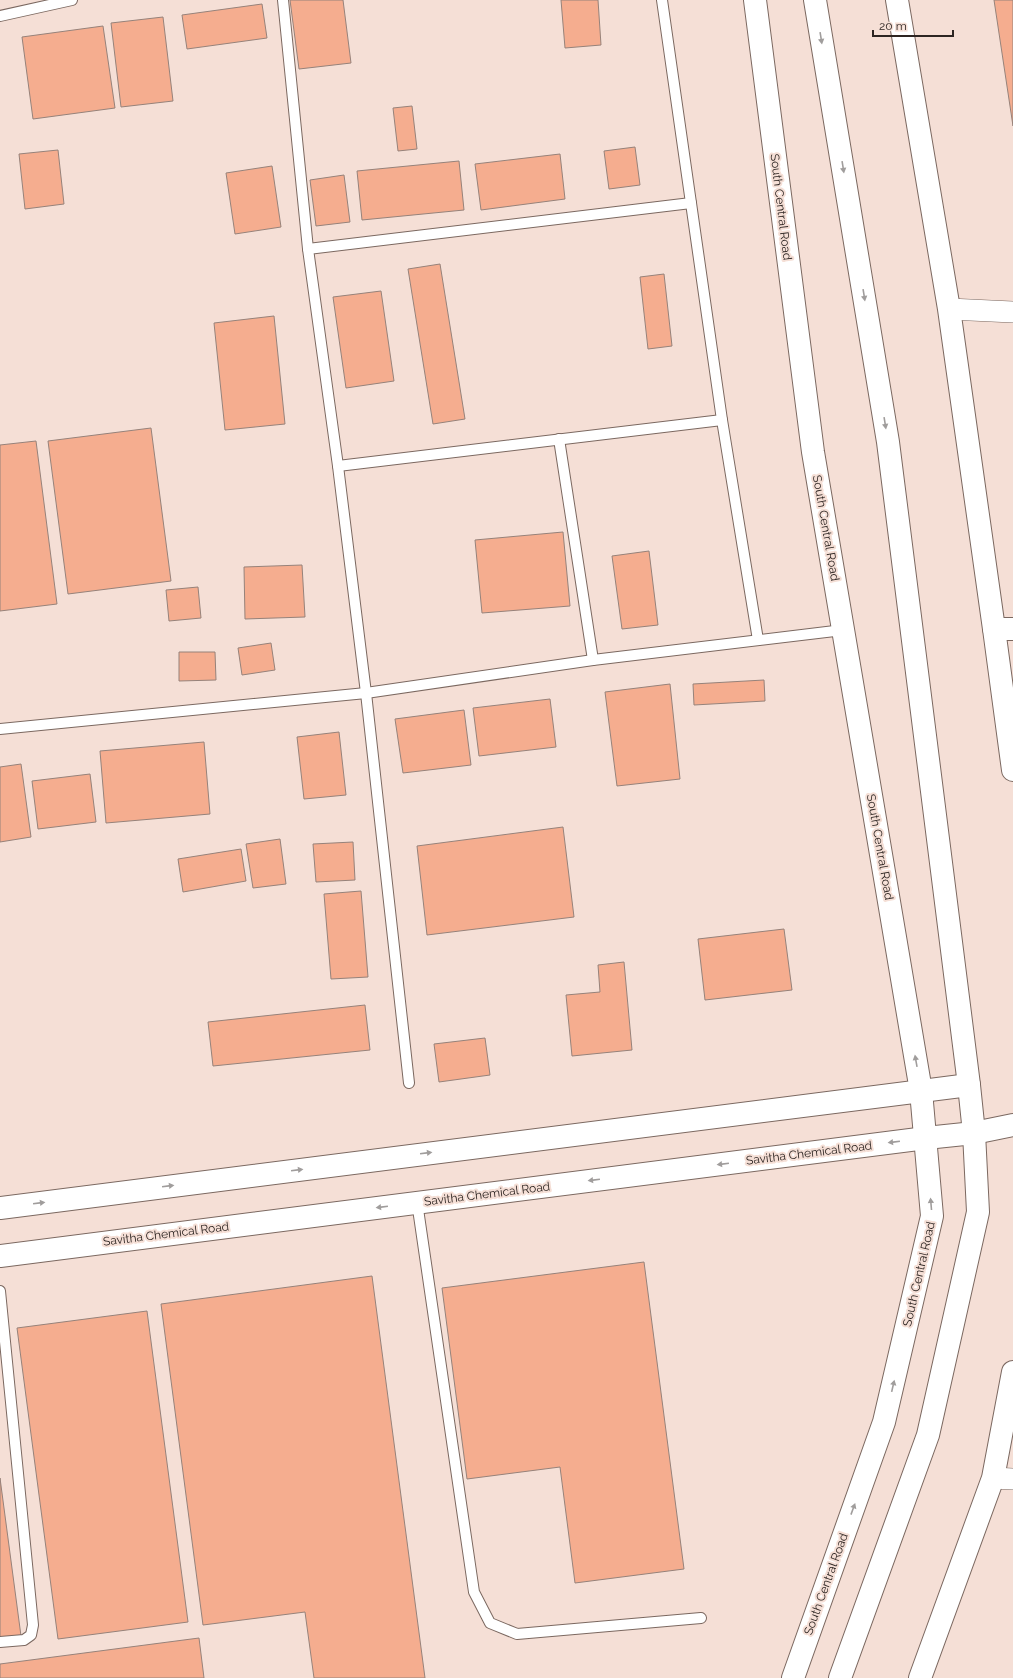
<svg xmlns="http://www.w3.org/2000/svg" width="1013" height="1678" font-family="Raleway,sans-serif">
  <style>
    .building { fill: #f5ad8f; stroke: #96827a }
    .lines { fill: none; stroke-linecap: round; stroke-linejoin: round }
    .service-casing { stroke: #7b6860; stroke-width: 12 }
    .minor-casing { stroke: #7b6860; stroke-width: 22 }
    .tertiary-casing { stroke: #7b6860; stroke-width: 24 }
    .secondary-casing { stroke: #7b6860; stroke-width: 24 }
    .service { stroke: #fff; stroke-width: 10 }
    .minor { stroke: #fff; stroke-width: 21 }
    .tertiary { stroke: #fff; stroke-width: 22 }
    .secondary { stroke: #fff; stroke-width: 22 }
    .oneway { fill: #a09d9c }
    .labels { text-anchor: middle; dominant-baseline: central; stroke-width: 4; stroke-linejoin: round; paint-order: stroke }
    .street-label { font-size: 12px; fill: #2d2522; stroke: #f5dfd6 }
  </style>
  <rect width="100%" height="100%" fill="#f5dfd6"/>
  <g class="building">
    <path d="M 290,0 L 343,0 L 351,63 L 299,69 Z"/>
    <path d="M 561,0 L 598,0 L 601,45 L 565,48 Z"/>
    <path d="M 994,0 L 1013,0 L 1013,126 Z"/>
    <path d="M 262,4 L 267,38 L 187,49 L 182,15 Z"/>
    <path d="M 163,17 L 173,101 L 121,107 L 111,23 Z"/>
    <path d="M 103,26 L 115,108 L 33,119 L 22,37 Z"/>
    <path d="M 412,106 L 417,149 L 398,151 L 393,108 Z"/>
    <path d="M 635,147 L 640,185 L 609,189 L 604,151 Z"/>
    <path d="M 58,150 L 64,204 L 25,209 L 19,154 Z"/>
    <path d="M 560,154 L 565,199 L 481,210 L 475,164 Z"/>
    <path d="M 459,161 L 464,210 L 362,220 L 357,171 Z"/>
    <path d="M 272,166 L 281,227 L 235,234 L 226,173 Z"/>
    <path d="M 344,175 L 350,222 L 316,226 L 310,180 Z"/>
    <path d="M 440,264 L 465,419 L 433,424 L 408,269 Z"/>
    <path d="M 664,274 L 672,346 L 648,349 L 640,277 Z"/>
    <path d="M 381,291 L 394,381 L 346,388 L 333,297 Z"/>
    <path d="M 274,316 L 285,424 L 225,430 L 214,323 Z"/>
    <path d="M 151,428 L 171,581 L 68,594 L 48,441 Z"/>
    <path d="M 36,441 L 57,604 L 0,611 L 0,445 Z"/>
    <path d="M 563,532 L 570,606 L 482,613 L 475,540 Z"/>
    <path d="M 649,551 L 658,625 L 622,629 L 612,556 Z"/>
    <path d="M 302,565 L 305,617 L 245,619 L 244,567 Z"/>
    <path d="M 198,587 L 201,618 L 169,621 L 166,590 Z"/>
    <path d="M 271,643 L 275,670 L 242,675 L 238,648 Z"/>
    <path d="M 179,652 L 215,652 L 216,680 L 179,681 Z"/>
    <path d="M 764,680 L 765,701 L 694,705 L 693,684 Z"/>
    <path d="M 670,684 L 680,779 L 617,786 L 605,692 Z"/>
    <path d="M 550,699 L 556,747 L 479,756 L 473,708 Z"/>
    <path d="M 464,710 L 471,765 L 403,773 L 395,719 Z"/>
    <path d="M 339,732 L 346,795 L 304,799 L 297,737 Z"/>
    <path d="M 204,742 L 210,814 L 106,823 L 100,751 Z"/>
    <path d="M 21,764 L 31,837 L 0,842 L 0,767 Z"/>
    <path d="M 90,774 L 96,822 L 38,829 L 32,781 Z"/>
    <path d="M 563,827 L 574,917 L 427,935 L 417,846 Z"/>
    <path d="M 280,839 L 286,884 L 253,888 L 246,844 Z"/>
    <path d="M 353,842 L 355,880 L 316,882 L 313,844 Z"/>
    <path d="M 241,849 L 246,881 L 183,892 L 178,859 Z"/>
    <path d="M 361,891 L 368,977 L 331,979 L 324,894 Z"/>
    <path d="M 784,929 L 792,990 L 705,1000 L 698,939 Z"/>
    <path d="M 624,962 L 632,1050 L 572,1056 L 566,995 L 600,992 L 598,965 Z"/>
    <path d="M 365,1005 L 370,1050 L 213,1066 L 208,1022 Z"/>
    <path d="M 485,1038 L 490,1075 L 439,1082 L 434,1044 Z"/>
    <path d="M 644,1262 L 684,1569 L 575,1583 L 560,1467 L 467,1479 L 442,1288 Z"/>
    <path d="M 372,1276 L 425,1678 L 314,1678 L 305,1612 L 203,1625 L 161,1304 Z"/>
    <path d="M 147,1311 L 188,1622 L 58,1639 L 17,1328 Z"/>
    <path d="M 0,1478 L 21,1636 L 0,1639 Z"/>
    <path d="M 199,1638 L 204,1678 L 0,1678 L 0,1664 Z"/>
  </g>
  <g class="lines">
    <defs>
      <g id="service">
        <path d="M 283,0 L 308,249 L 338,466 L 366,693 L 409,1083"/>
        <path d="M 662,0 L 722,420 L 758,640"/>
        <path d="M 0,16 L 72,0"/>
        <path d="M 308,249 L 691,203"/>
        <path d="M 559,439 L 593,660"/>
        <path d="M 338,466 L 722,420"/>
        <path d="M 0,729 L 366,693 L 593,660 L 843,630"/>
        <path d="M 417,1202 L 474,1592 L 490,1623 L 517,1634 L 701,1618"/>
        <path d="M 0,1291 L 33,1625 L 31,1635 L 24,1640 L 0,1642"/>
      </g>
      <g id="minor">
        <path d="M 949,309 L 1013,312"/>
        <path d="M 993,1478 L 1013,1479"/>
      </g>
      <g id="tertiary">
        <path d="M 897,0 L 949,309 L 994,629 L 1013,629"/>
        <path d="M 994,629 L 1013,770"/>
        <path d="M 974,1133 L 1013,1125"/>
        <path d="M 920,1678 L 993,1478 L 1013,1372"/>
      </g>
      <g id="secondary">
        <path d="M 755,0 L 813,452 L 921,1091 L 932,1216 L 884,1422 L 793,1678"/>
        <path d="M 815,0 L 888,442 L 969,1085 L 974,1133 L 978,1212 L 928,1435 L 840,1678"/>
        <path d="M 0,1208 L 969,1085"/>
        <path d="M 0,1256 L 926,1138 L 974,1133"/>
      </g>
    </defs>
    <use href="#service" class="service-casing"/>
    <use href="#minor" class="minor-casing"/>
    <use href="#tertiary" class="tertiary-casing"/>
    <use href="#secondary" class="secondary-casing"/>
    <use href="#service" class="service"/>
    <use href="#minor" class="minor"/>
    <use href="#tertiary" class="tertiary"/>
    <use href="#secondary" class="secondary"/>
  </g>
  <defs><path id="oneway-solid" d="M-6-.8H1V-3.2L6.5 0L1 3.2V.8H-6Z"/></defs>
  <g class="oneway">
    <use href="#oneway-solid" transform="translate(821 38) rotate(81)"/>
    <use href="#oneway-solid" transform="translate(843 167) rotate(81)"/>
    <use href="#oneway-solid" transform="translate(864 295) rotate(81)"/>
    <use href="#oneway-solid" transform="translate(885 423) rotate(81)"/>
    <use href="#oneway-solid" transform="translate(916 1061) rotate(-100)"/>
    <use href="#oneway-solid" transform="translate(894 1142) rotate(173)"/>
    <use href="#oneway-solid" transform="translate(426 1153) rotate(-7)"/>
    <use href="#oneway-solid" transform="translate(723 1164) rotate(173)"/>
    <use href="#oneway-solid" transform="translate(297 1170) rotate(-7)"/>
    <use href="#oneway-solid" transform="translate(594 1180) rotate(173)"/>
    <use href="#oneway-solid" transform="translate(168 1186) rotate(-7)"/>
    <use href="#oneway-solid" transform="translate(39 1203) rotate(-7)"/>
    <use href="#oneway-solid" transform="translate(931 1204) rotate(-95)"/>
    <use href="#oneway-solid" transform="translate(382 1207) rotate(173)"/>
    <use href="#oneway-solid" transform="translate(893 1386) rotate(-77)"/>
    <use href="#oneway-solid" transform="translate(853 1509) rotate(-70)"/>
  </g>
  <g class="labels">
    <g class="street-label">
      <text transform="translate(781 207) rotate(83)">South Central Road</text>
      <text transform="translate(826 528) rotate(80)">South Central Road</text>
      <text transform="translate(880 847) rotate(80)">South Central Road</text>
      <text transform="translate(809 1153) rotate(-7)">Savitha Chemical Road</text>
      <text transform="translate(487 1194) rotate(-7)">Savitha Chemical Road</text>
      <text transform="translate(166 1234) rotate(-7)">Savitha Chemical Road</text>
      <text transform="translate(919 1274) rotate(-77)">South Central Road</text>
      <text transform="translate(826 1584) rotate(-70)">South Central Road</text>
    </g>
  </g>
  <path d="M873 30v6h80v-6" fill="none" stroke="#2d2522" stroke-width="2"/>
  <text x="879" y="30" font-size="12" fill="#2d2522" stroke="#f5dfd6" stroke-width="3" paint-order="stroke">20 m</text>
</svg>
